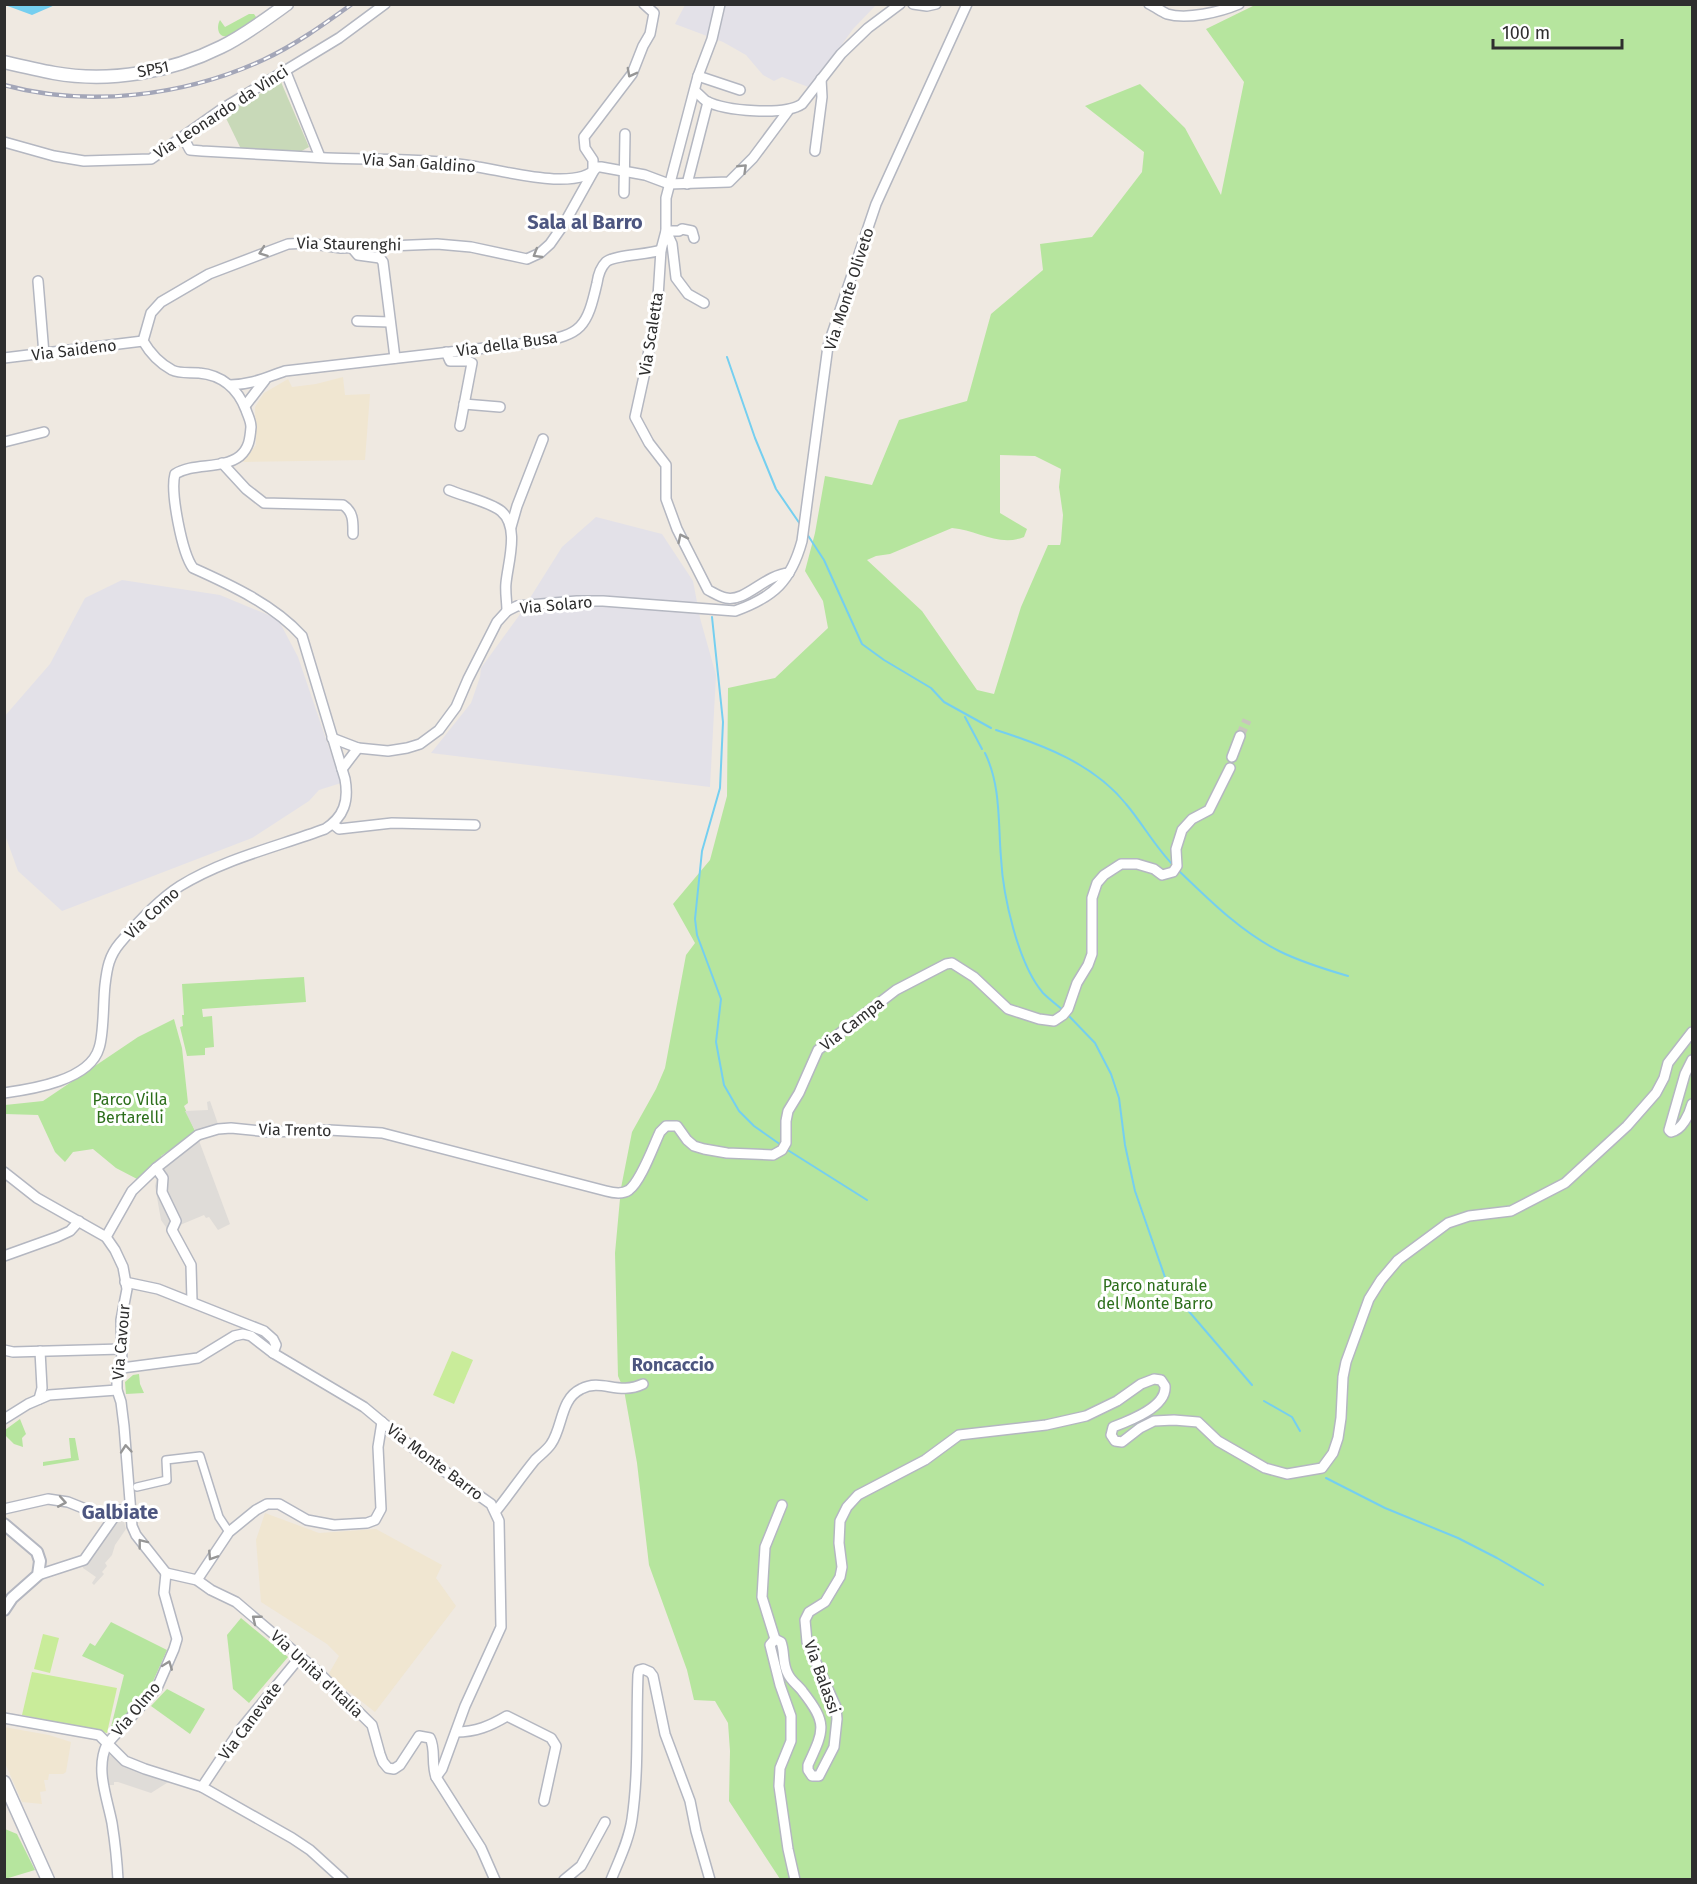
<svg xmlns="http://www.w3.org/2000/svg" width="1697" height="1884" font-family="'Fira Sans',sans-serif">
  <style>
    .industrial { fill: #e3e1e8 }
    .education { fill: #f0e6d1 }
    .green { fill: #b6e59e; fill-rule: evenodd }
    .cemetery { fill: #c8d9b8 }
    .pitch { fill: #c9ec9a }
    .plaza { fill: #dfdcd8 }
    .water { fill: #75cff0 }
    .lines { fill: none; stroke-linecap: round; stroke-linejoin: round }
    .stream { stroke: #75cff0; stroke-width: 2 }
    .minor-tunnel { stroke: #c8c4bd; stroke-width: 9; stroke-dasharray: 9 4.5; stroke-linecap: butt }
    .pedestrian-casing { stroke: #b4b7c1; stroke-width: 10 }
    .minor-casing { stroke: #b4b7c1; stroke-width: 12 }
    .tertiary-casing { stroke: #b4b7c1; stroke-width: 14 }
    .secondary-casing { stroke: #b4b7c1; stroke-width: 15 }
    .pedestrian { stroke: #fff; stroke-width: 7 }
    .minor { stroke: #fff; stroke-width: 9 }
    .tertiary { stroke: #fff; stroke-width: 10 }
    .secondary { stroke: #fff; stroke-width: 12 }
    .rail-casing { stroke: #a3a6b8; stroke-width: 4.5 }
    .rail { stroke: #fff; stroke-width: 2; stroke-dasharray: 7; stroke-linecap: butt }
    .oneway { stroke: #969696 }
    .labels { text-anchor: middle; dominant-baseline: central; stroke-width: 6; stroke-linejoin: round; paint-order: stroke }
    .street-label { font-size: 16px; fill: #2e2e2e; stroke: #fff }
    .park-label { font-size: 16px; fill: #2c6e1b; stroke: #fff }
    .neighbourhood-label { font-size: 18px; font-weight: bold; fill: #4d5680; stroke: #fff }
    .quarter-label { font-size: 20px; font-weight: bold; fill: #4d5680; stroke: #fff }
  </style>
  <rect width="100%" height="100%" fill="#efe9e1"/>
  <g class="industrial">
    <path d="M 685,5 L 876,5 L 853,29 L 811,88 L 782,77 L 774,81 L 763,75 L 746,55 L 723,42 L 675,24 Z"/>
    <path d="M 596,517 L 662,534 L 693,581 L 700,618 L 716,675 L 710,787 L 431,753 L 471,703 L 480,677 L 481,668 L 518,617 L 562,547 Z"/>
    <path d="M 122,580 L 220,595 L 278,619 L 298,657 L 341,783 L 319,790 L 309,801 L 252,838 L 62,911 L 18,871 L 5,835 L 4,717 L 50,664 L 85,598 Z"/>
  </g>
  <g class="education">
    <path d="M 343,377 L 345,395 L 370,394 L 365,460 L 243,462 L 256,445 L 255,407 L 264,393 L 288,379 L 292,387 L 316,384 Z"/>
    <path d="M 265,1513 L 319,1533 L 376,1529 L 442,1565 L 436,1578 L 456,1606 L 375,1712 L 328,1675 L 339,1656 L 327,1644 L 261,1602 L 256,1540 Z"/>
    <path d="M 4,1727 L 49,1735 L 71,1742 L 66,1772 L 63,1774 L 49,1774 L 48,1780 L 44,1780 L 46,1791 L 40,1792 L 42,1804 L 22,1802 L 5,1763 Z"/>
  </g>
  <g class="green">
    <path d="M 1255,5 L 1692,5 L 1692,1879 L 780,1879 L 729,1801 L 730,1751 L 728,1723 L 715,1701 L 694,1700 L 687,1670 L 649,1565 L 637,1463 L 624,1390 L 618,1376 L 615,1253 L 621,1188 L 632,1132 L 656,1089 L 665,1068 L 686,955 L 695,943 L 673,904 L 710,860 L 727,796 L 728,688 L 775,678 L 828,628 L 823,601 L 805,571 L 815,533 L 825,476 L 872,485 L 899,420 L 967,401 L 991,314 L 1043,270 L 1040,244 L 1092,237 L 1142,172 L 1144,152 L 1085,106 L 1140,84 L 1185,128 L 1221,195 L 1244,82 L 1206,29 ZM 1000,455 L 1035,456 L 1061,469 L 1059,487 L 1063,515 L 1061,541 L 1060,545 L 1048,545 L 1021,607 L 994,694 L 977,690 L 922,611 L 867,560 L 876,556 L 890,554 L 952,528 C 977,530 999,547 1024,537 L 1027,529 L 1000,513 Z"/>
    <path d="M 249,14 L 254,14 L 256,17 C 252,24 237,34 229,36 C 218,39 216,27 220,20 L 225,27 Z"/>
    <path d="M 304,977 L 306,1002 L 202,1009 L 203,1017 L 212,1016 L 214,1047 L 205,1048 L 205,1055 L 187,1056 L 180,1027 L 183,1026 L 182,1015 L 184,1015 L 182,984 Z"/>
    <path d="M 174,1019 L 182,1048 L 188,1103 L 184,1106 L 196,1133 L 161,1156 L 161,1161 L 139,1180 L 116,1168 L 93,1149 L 73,1152 L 65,1162 L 55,1152 L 38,1115 L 5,1114 L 5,1105 L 43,1101 L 138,1037 Z"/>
    <path d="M 139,1374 L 140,1384 L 144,1393 L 126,1394 L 125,1382 L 133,1375 Z"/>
    <path d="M 20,1419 L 26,1434 L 22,1438 L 23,1447 L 14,1444 L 5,1435 L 5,1430 Z"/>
    <path d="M 69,1438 L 75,1438 L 79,1460 L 43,1466 L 43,1462 L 71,1458 Z"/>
    <path d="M 241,1618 L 288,1657 L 249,1703 L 233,1689 L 227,1635 Z"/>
    <path d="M 111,1622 L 167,1650 L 150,1688 L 112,1733 L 110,1731 L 124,1675 L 82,1656 L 90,1643 L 95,1646 Z"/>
    <path d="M 167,1689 L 205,1709 L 190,1734 L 151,1706 Z"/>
    <path d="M 5,1829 L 17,1834 L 35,1870 L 5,1879 Z"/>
  </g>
  <path class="cemetery" d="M 281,82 L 309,147 L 298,153 L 241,149 L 224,114 Z"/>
  <g class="pitch">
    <path d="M 452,1351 L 473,1360 L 454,1404 L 433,1395 Z"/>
    <path d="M 43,1634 L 59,1638 L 50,1673 L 34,1669 Z"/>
    <path d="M 32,1672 L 117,1688 L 107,1733 L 22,1715 Z"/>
  </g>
  <g class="plaza">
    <path d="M 210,1101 L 218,1124 L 218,1132 L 198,1138 L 230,1224 L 218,1230 L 209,1217 L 206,1218 L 204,1215 L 168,1230 L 161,1220 L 155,1186 L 157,1178 L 161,1171 L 196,1133 L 185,1111 L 208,1110 L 207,1102 Z"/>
    <path d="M 122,1514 L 126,1529 L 115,1545 L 112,1555 L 105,1563 L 107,1566 L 102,1572 L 104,1574 L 94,1585 L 92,1583 L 96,1577 L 83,1568 L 81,1554 L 111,1518 Z"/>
    <path d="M 108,1754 L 122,1762 L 170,1781 L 151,1793 L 118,1782 L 114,1782 L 114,1785 L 107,1785 Z"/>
  </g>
  <path class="water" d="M 5,5 L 55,5 L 32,15 Z"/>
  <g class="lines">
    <g class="stream">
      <path d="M 727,357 L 755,438 L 776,489 L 800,524"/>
      <path d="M 807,534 L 824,560 L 862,644 L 884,660 L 931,688 L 944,702 L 991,728"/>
      <path d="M 712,617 L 723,722 L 720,788 L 702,851 L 695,919 L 697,935 L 721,999 L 716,1042 L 724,1085 L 739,1111 L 754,1126 L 781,1145"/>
      <path d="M 965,717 L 982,749"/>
      <path d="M 996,730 C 1043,745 1094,764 1126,804 C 1143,824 1155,847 1174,866"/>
      <path d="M 985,753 C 1001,786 998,822 1001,858 C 1003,896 1018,964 1043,993 C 1049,999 1057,1005 1064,1011"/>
      <path d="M 1178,870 C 1208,899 1241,932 1279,951 C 1301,962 1324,969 1348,976"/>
      <path d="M 1068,1015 L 1095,1043 L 1111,1074 L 1119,1098 L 1125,1145 L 1135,1191 L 1167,1283 L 1180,1301 L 1252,1385"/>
      <path d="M 786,1149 L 867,1200"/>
      <path d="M 1264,1401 L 1292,1417 L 1300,1431"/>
      <path d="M 1326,1478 L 1385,1508 L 1458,1538 L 1497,1558 L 1543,1585"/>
    </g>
    <path class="minor-tunnel" d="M 1240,736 L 1247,720"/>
    <defs>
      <path id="pedestrian" d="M 137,1487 L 167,1480 L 166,1460 L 200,1456 L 219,1517 L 229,1532"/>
      <g id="minor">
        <path d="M 720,4 L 712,39 L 698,76 L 666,198 L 666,231 L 661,250 L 658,297 L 646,367 L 635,417 L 649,443 L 666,465 L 666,499 L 677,529 L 708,590 C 714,593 720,597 726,598 C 746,602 764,575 789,573"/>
        <path d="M 913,4 L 927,6 L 936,4"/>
        <path d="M 1149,4 C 1155,7 1161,11 1167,14 C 1187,20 1220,12 1239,4"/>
        <path d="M 285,70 L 320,157"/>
        <path d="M 698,76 L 740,90"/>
        <path d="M 695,91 C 699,94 702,98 706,101 C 725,111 784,116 802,104 L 841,54 L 868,28 L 900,4"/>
        <path d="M 183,137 L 190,150 L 202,151 C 244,153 285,156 327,158 C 377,160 428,158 478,167 C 505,171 579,192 597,167 L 601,167 L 645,175 L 669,184 L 729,182 L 753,158 L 788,111"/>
        <path d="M 4,142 L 54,156 L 84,161 L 151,159 L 222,109 L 339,38 L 385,4"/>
        <path d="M 815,151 L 822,97 L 821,79"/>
        <path d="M 687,184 L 708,102"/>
        <path d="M 624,193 L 625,134"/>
        <path d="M 694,238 L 692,231 L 682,229 L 679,231 L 666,231 L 672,244 L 676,278 L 688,294 L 704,303"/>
        <path d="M 352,248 L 358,255 L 380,258 L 383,262 L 395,358"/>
        <path d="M 38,281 L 44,354"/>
        <path d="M 357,321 L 390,322"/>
        <path d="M 446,352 L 450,361 L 468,361 L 472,363 L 460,426"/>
        <path d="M 4,358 L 143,341"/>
        <path d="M 230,385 C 254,384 264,378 285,371 L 537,342 C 582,335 587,327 597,283 C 598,276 601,267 606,262 C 614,255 647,255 661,250"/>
        <path d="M 464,404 L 500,407"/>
        <path d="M 245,406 L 265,380"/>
        <path d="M 4,442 L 44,432"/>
        <path d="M 222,463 L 246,489 L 264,503 L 343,505 C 354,512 353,523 353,534"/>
        <path d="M 449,490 C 463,496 490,502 501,511 C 520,527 508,562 506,583 C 505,592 507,602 507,611"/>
        <path d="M 511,527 L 517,506 L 543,439"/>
        <path d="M 332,738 L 358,748 L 342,769"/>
        <path d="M 358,748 L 388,751 L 407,748 L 420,744 L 439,730 L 456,707 L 468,679 L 497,622 L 507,611 L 517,606 L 577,601 L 603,601 L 735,611 C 774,597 791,581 802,541 L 828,346 L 876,204 L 967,4"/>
        <path d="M 1232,757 L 1240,736"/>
        <path d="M 333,824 L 339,829 L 392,823 L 475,825"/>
        <path d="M 1692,1060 L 1685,1074 L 1669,1130 L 1671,1132 C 1682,1130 1689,1115 1692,1104"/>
        <path d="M 4,1093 C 33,1089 90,1080 99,1048 C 104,1034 103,1002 105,985 C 107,968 109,956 120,943 C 137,923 158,900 180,886 C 224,859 276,847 325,829 C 344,817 349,801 345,779 L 302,636 C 274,605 231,585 193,568 C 182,553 170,492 175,474 C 194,462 222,470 240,456 C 249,448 250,439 251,427 C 251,421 248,416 246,410 C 238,389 222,375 199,373 C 190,372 180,374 172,370 C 159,363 150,353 143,341 L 151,313 L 161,302 L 209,274 L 288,244 L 307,243 L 341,248 L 437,244 L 471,247 L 527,259 L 540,253 L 550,244 L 564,224 L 593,172 L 593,160 L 585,148 L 584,137 L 632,74 L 643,46 L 650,34 L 654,13 L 644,4"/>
        <path d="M 156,1168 L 163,1178 L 162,1192 L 176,1221 L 172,1230 L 191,1265 L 192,1301"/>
        <path d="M 4,1172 L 37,1198 L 106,1237 L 115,1250 L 123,1267 L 127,1289 L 121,1320 L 122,1368 L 117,1380 L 117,1390 L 121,1402 L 124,1426 L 132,1526 L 136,1535 L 166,1573"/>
        <path d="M 106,1237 L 132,1191 L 156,1168 L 198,1135 L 218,1129 L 231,1128 L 270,1132 L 329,1130 L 382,1133 L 606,1191 C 613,1193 622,1195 629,1190 C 641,1181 653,1147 660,1132 L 666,1126 L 677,1126 L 687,1140 L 694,1146 L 704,1149 L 727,1153 L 773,1155 L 782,1150 L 786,1143 L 786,1121 L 788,1111 L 799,1093 L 818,1050 L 896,990 L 946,964 L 952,963 L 974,977 L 1008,1009 L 1039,1019 L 1054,1021 L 1063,1015 L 1068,1009 L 1077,983 L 1088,965 L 1092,954 L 1092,898 L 1097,883 L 1104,875 L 1121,864 L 1137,864 L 1154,869 L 1162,875 L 1173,872 L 1177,866 L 1176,849 L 1182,830 L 1192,819 L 1209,810 L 1230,768"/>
        <path d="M 4,1256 L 57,1237 L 70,1231 L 79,1221"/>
        <path d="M 125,1282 L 158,1289 L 264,1331 L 273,1339 L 276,1345 L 273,1353"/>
        <path d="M 4,1350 L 13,1352 L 122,1349"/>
        <path d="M 122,1368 L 198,1358 L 234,1336 L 243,1334 L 251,1336 L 273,1353 L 364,1407 L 423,1456 L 491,1504 L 499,1521 L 501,1627 L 465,1706 L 442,1769 L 436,1777"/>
        <path d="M 39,1399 L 42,1388 L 40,1351"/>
        <path d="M 4,1419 L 28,1404 L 49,1395 L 117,1390"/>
        <path d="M 4,1509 L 48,1499 L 68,1502 L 88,1510 L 106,1513 L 130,1508"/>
        <path d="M 496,1511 C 509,1495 521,1477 535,1460 C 540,1455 547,1450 551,1444 C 563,1427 560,1399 581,1389 C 602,1378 618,1396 643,1384"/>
        <path d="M 166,1573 L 197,1580 L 211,1590 L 236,1602 L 316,1670 L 372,1725 L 380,1754 L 383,1762 L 388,1768 L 394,1769 L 400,1765 L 419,1736 L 430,1738 C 436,1749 431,1764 436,1777 L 481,1848 L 495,1880"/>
        <path d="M 38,1575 L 84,1560 L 119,1510"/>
        <path d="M 197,1580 L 229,1532 L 256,1510 L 267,1504 L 279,1504 L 307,1520 L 334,1525 L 367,1523 L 375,1520 L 381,1509 L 378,1447 L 382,1422"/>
        <path d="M 775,1639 L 762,1597 L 763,1580 L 765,1547 L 782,1505"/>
        <path d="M 4,1718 L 99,1735 L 125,1761 L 145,1769 L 202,1787 L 292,1838 L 310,1850 L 343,1880"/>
        <path d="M 456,1732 C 476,1732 490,1726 507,1716 L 551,1738 L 556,1746 L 544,1801"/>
        <path d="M 202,1787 L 240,1730 L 300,1657"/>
        <path d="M 118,1880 C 117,1860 115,1842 112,1823 C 107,1797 95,1769 107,1744 L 157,1688 L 174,1649 L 177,1639 L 164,1593 L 166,1573"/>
        <path d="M 564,1880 L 581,1866 L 605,1822"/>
        <path d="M 611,1880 C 619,1860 629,1840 632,1819 C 639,1771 636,1722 638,1675 L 639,1670 L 643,1669 L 650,1672 L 653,1676 L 665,1734 L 690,1801 L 696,1831 L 710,1880"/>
        <path d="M 795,1880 L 788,1849 L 779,1786 L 780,1768 L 791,1741 L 791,1716 L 780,1685 L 770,1645 L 775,1639 L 781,1642 C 785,1652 782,1664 788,1674 C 791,1681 799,1686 803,1692 C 828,1724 824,1730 808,1765 L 808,1770 L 812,1776 L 819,1776 L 834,1747 L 837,1719 L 836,1707 L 807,1642 L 805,1620 L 809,1612 L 825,1602 L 840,1577 L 842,1567 L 839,1543 L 840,1521 L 847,1507 L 858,1495 L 925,1460 L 959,1435 L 1046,1425 L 1086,1416 L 1117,1401 L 1141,1384 L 1154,1379 L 1161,1380 L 1165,1386 C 1167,1407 1129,1421 1113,1427 L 1111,1435 L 1115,1441 L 1122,1442 L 1140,1428 L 1154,1421 L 1174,1420 L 1198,1422 L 1218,1441 L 1265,1468 L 1287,1474 L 1322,1468 L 1333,1453 L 1338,1438 L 1341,1418 L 1343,1377 L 1346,1362 L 1369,1299 L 1381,1280 L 1398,1260 L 1448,1223 L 1469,1216 L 1511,1211 L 1565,1183 L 1627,1126 L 1656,1093 L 1664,1078 L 1668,1063 L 1692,1032"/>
      </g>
      <path id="tertiary" d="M 4,1524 L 37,1552 L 40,1561 L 38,1575 L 12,1598 L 4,1610"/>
      <g id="secondary">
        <path d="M 4,62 C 21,66 38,70 54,73 C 110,83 171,72 221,47 C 244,36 266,19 287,4"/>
        <path d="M 4,1782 L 48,1880"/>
      </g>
    </defs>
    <use href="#pedestrian" class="pedestrian-casing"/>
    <use href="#minor" class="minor-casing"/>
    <use href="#tertiary" class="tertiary-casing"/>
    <use href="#secondary" class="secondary-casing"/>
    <use href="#pedestrian" class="pedestrian"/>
    <use href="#minor" class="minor"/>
    <use href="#tertiary" class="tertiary"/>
    <use href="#secondary" class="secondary"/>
    <defs>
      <path id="rail" d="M 4,85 C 88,108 185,96 263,60 C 295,45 323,25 352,4"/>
    </defs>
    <use href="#rail" class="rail-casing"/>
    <use href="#rail" class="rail"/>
  </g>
  <defs><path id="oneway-chevron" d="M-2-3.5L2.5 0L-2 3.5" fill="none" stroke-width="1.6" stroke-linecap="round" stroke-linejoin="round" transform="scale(1.5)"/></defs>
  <g class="oneway">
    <use href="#oneway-chevron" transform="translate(631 73) rotate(118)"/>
    <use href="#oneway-chevron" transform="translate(743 168) rotate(-44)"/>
    <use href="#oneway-chevron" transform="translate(263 252) rotate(160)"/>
    <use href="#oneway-chevron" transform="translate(537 254) rotate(149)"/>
    <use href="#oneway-chevron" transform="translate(682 538) rotate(-116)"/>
    <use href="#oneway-chevron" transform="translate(126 1449) rotate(-95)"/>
    <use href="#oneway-chevron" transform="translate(62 1502) rotate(10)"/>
    <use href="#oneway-chevron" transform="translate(142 1543) rotate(-128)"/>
    <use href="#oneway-chevron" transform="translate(212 1556) rotate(123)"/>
    <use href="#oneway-chevron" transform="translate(256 1619) rotate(-141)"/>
    <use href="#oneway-chevron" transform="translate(168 1665) rotate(-69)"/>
  </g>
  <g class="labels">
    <g class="street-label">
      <text transform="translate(153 69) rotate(-11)">SP51</text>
      <text transform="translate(221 112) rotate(-33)">Via Leonardo da Vinci</text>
      <text transform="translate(419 163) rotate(4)">Via San Galdino</text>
      <text transform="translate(349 244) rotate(1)">Via Staurenghi</text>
      <text transform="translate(849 289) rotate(-72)">Via Monte Oliveto</text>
      <text transform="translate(651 334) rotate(-81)">Via Scaletta</text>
      <text transform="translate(507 344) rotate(-8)">Via della Busa</text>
      <text transform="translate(74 350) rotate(-7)">Via Saideno</text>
      <text transform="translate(556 605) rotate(-5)">Via Solaro</text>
      <text transform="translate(152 913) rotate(-43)">Via Como</text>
      <text transform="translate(852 1024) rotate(-38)">Via Campa</text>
      <text transform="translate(295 1130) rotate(1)">Via Trento</text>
      <text transform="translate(121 1342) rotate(-85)">Via Cavour</text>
      <text transform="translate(435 1462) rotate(37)">Via Monte Barro</text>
      <text transform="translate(317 1674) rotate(43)">Via Unità d'Italia</text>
      <text transform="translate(822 1677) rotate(70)">Via Balassi</text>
      <text transform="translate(136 1709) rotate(-50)">Via Olmo</text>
      <text transform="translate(250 1721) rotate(-53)">Via Canevate</text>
    </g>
    <g class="park-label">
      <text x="130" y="1099">Parco Villa<tspan x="130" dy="18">Bertarelli</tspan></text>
      <text x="1155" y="1285">Parco naturale<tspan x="1155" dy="18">del Monte Barro</tspan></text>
    </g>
    <g class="neighbourhood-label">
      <text x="673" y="1365">Roncaccio</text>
    </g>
    <g class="quarter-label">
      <text x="585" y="222">Sala al Barro</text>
      <text x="120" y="1512">Galbiate</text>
    </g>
  </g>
  <rect width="1697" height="1884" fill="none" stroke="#2e2e2e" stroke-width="12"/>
  <path d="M1493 39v9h129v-9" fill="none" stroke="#2e2e2e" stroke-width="3"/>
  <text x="1502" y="39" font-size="18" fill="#2e2e2e" stroke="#ffffff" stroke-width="4.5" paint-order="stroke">100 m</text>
</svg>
